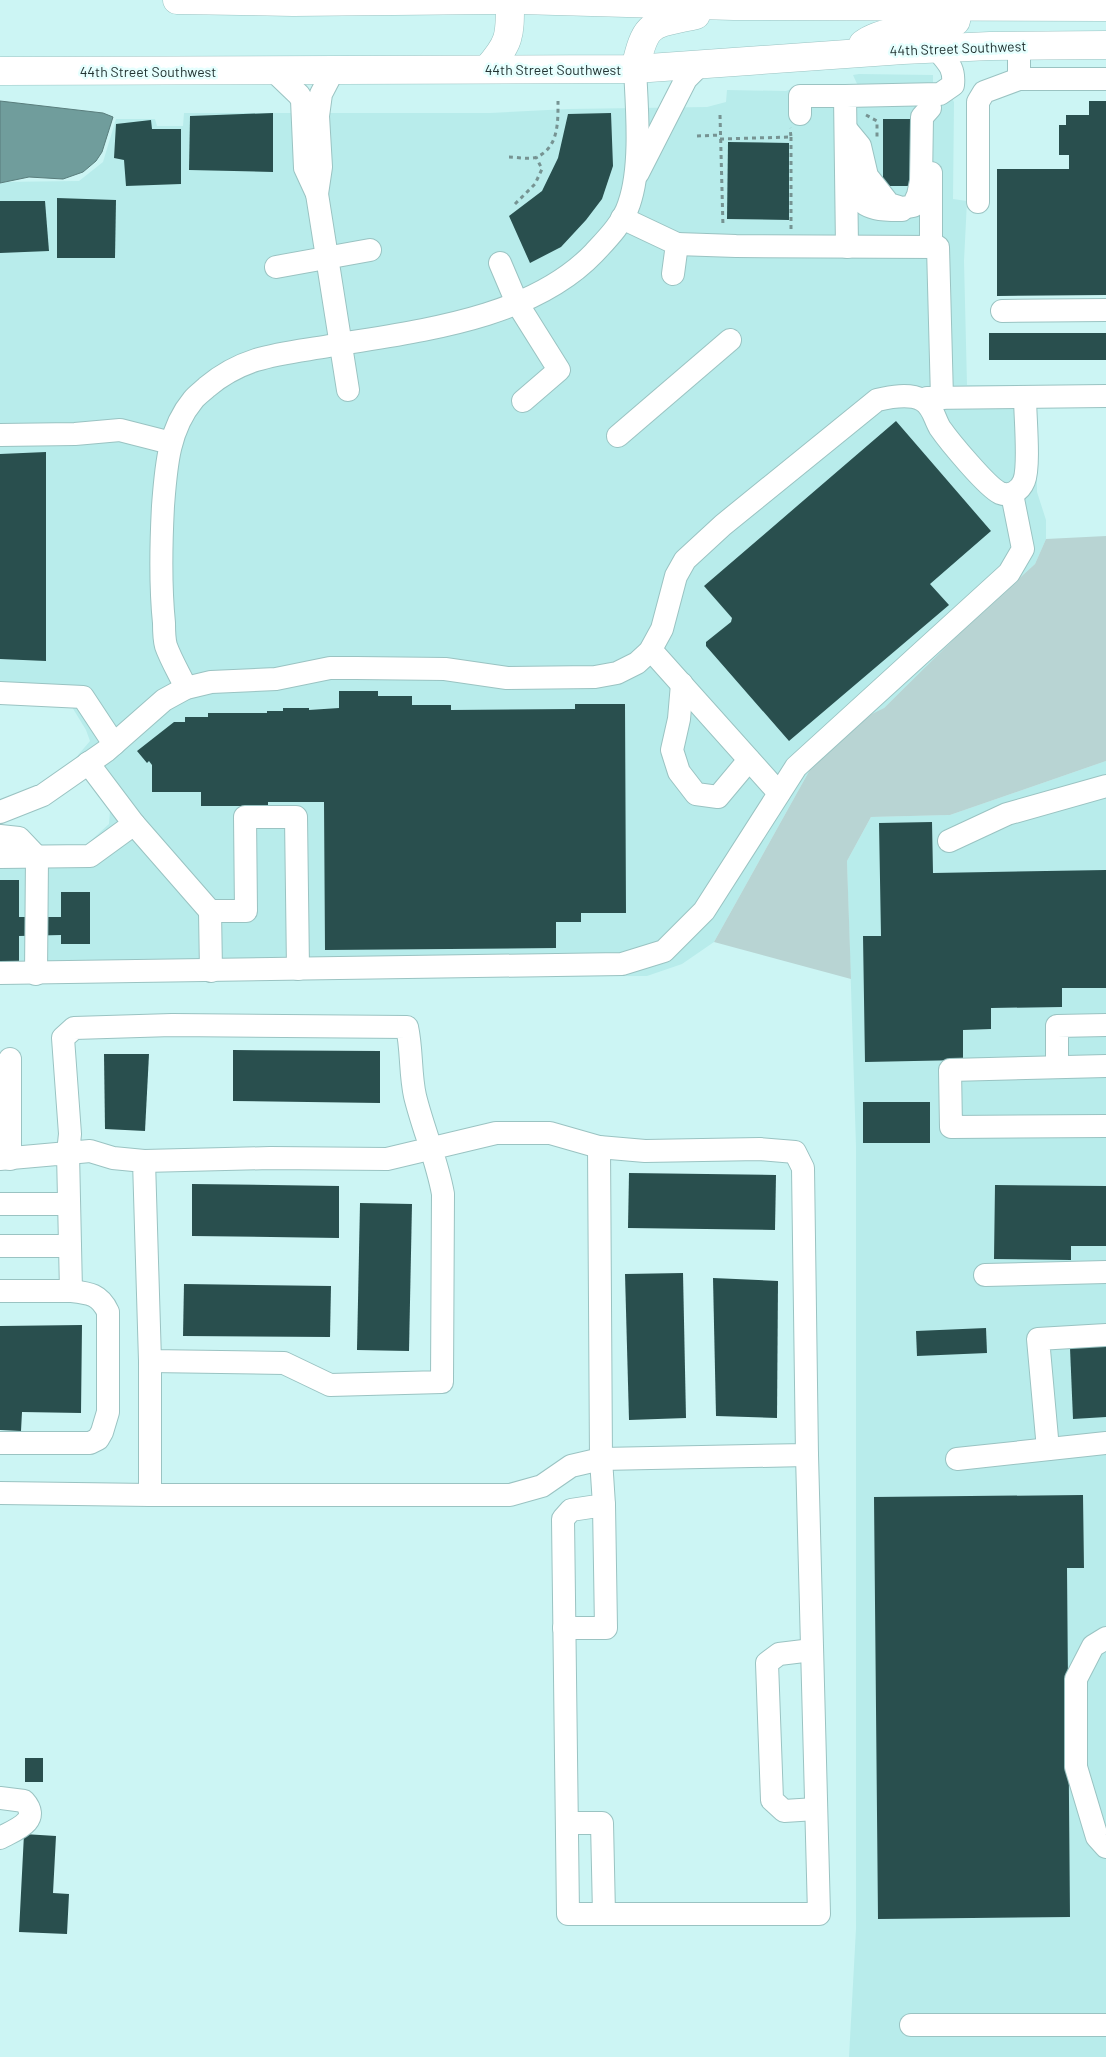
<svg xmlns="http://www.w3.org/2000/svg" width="1106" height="2057" font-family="Barlow,sans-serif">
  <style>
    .built { fill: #b8eceb }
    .green { fill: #b8d4d3 }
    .water { fill: #709d9c; stroke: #597d7c }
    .building { fill: #294f4e }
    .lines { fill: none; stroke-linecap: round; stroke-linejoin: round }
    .minor-casing { stroke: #9ac3c2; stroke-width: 24 }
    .major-casing { stroke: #9ac3c2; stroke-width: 29 }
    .path { stroke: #769392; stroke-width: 3; stroke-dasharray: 4 4; stroke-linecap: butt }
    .minor { stroke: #fff; stroke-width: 22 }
    .major { stroke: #fff; stroke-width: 28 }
    .labels { text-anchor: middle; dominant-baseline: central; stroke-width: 5; stroke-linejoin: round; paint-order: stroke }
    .street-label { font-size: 14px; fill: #223332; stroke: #e6fffe }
  </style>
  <rect width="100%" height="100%" fill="#ccf5f4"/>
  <g class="built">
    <path d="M 859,74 L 933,75 L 933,86 L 944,86 L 954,102 L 953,199 L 967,201 L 964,261 L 967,385 L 1036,385 L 1037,492 L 1046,520 L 1046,539 L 1035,564 L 971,622 L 884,708 L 847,726 L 822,748 L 714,942 L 682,964 L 647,976 L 0,978 L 0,844 L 86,845 L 109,824 L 110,811 L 104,799 L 99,797 L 73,761 L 90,741 L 86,730 L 72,707 L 0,703 L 0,182 L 79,181 L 103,162 L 116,119 L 155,119 L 157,126 L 183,126 L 184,113 L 490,113 L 568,109 L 707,107 L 726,102 L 727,90 L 786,91 L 798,87 L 858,86 L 853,75 Z"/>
    <path d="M 1106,761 L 1106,2057 L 849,2057 L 856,1929 L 856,1146 L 847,861 L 871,817 L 950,815 Z"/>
  </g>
  <path class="green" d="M 1106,536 L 1106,761 L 950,815 L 871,817 L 847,861 L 851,979 L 714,942 L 822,748 L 847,726 L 884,708 L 971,622 L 1035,564 L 1046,539 Z"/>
  <path class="water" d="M 0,101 L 103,113 L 113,117 L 102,152 L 96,161 L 83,172 L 63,179 L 29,177 L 0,183 Z"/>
  <g class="building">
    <path d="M 1089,101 L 1106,101 L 1106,295 L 997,296 L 997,169 L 1069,169 L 1069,155 L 1059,155 L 1059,125 L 1066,125 L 1066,115 L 1089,115 Z"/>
    <path d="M 273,113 L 273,172 L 189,170 L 190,116 Z"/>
    <path d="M 611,113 L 613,166 L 602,199 L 586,220 L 561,247 L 530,263 L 509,216 L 542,191 L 558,158 L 568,114 Z"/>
    <path d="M 883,119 L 911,119 L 916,186 L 883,186 Z"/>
    <path d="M 151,120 L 152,129 L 181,129 L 181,184 L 126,186 L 124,160 L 114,158 L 116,124 Z"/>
    <path d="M 728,142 L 789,143 L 789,220 L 727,219 Z"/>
    <path d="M 57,198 L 116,200 L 115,258 L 57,258 Z"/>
    <path d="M 0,201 L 45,201 L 49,251 L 0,253 Z"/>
    <rect x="989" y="333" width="117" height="27"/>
    <path d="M 896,421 L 991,531 L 930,584 L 949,605 L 789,741 L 706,646 L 706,642 L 731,622 L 732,618 L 704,586 Z"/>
    <path d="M 46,452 L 46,661 L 0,659 L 0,454 Z"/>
    <path d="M 339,691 L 378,691 L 378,696 L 412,696 L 412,705 L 451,705 L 451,710 L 575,709 L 575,704 L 625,704 L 626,913 L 581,913 L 581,922 L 556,922 L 556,948 L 325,950 L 324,802 L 268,802 L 268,806 L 201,806 L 201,792 L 152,792 L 152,765 L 149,761 L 147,763 L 137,751 L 174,722 L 185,722 L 185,717 L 208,717 L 208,713 L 267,713 L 267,711 L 283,711 L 283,708 L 309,708 L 309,710 L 339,708 Z"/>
    <path d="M 932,822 L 933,873 L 1106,870 L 1106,988 L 1062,988 L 1062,1007 L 991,1008 L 991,1029 L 963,1030 L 963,1060 L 865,1062 L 863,936 L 881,936 L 879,823 Z"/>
    <path d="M 0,880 L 19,880 L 19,917 L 61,917 L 61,892 L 90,892 L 90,944 L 61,944 L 61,935 L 19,936 L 19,972 L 0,972 Z"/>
    <path d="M 233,1050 L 380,1051 L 380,1103 L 233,1101 Z"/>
    <path d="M 104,1054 L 149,1054 L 145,1131 L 105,1129 Z"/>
    <rect x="863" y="1102" width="67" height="41"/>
    <path d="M 629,1173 L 776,1175 L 775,1230 L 628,1228 Z"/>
    <path d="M 192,1184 L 339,1186 L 339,1238 L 192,1236 Z"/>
    <path d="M 995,1185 L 1106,1186 L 1106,1246 L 1071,1246 L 1071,1260 L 994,1259 Z"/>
    <path d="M 360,1203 L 412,1204 L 409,1351 L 357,1350 Z"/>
    <path d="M 683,1273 L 686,1418 L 629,1420 L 625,1274 Z"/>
    <path d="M 713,1278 L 778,1281 L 777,1418 L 716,1416 Z"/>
    <path d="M 184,1284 L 331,1286 L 330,1337 L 183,1336 Z"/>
    <path d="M 82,1325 L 81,1413 L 22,1412 L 21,1431 L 0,1430 L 0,1326 Z"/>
    <path d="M 986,1328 L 987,1353 L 917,1356 L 916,1331 Z"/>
    <path d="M 1106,1346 L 1106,1417 L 1073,1419 L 1070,1348 Z"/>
    <path d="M 1083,1495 L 1084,1568 L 1067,1568 L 1070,1917 L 878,1919 L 874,1497 Z"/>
    <rect x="25" y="1758" width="18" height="24"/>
    <path d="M 24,1834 L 56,1836 L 53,1893 L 69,1894 L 67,1934 L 19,1932 Z"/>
  </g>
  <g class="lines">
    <defs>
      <g id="minor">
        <path d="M 274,71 L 299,95 L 302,100 L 305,168 L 317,194 L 321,167 L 318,116 L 321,94 L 333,71"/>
        <path d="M 1019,79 L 1106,79"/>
        <path d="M 800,114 L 800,96 L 845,96"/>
        <path d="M 846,129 L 860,146 L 867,176 L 889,204 L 902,208 L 913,206 L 918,195 L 921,181 L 922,117 L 930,108"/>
        <path d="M 638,173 L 686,79 L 700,65"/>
        <path d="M 931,173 L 931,247"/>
        <path d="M 859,175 C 858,180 856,190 858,195 C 863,211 889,210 902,210"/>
        <path d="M 317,194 L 348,390"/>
        <path d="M 978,202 L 978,102 L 984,92 L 1019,79 L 1019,45"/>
        <path d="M 622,218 L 677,244 L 673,274"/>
        <path d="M 677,244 L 736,246 L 938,247 L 942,398"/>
        <path d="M 847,247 L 845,96 L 940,94 L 953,85 C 955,67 947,62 936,48"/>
        <path d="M 500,263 L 517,303 L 559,370 L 523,401"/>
        <path d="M 276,267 L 370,250"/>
        <path d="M 1002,311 L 1106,310"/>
        <path d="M 927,398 L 1106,396"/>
        <path d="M 0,435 L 75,434 L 120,430 L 171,443"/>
        <path d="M 618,436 L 730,340"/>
        <path d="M 651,650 L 779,793"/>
        <path d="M 682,684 L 679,719 L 672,750 L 679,772 L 696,794 L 718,797 L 749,760"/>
        <path d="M 186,688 C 180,675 171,660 166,646 C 164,639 164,630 164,623 C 160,584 161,544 163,506 C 166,468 168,430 193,400 C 197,395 203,391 207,387 C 245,355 282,354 329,346 C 416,331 530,320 594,253 C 607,239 623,223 629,204 C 642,167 637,109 635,69"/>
        <path d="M 0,693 L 83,697 L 114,744"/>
        <path d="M 0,812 L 43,795 L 106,751 L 164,700 L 186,688 L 211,682 L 276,679 L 330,668 L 356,668 L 445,669 L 507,678 L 595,677 L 617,673 L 637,663 L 650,651 L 662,629 L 676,576 L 685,560 L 723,525 L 877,400 C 890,397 909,393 922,400 C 933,406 934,418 940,428 C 949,441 987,487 1000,493 C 1010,497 1020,491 1024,481 C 1030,466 1025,416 1025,397"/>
        <path d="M 134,824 L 210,911 L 246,911 L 245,817 L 296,817 L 298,969"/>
        <path d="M 0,836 L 19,838 L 37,857 L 36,974"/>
        <path d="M 949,841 L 1007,814 L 1106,786"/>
        <path d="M 0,857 L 90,856 L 134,824 L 88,763"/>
        <path d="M 210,911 L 211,971"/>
        <path d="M 0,973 L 622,964 L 664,951 L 704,911 L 796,767 L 1009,573 L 1023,549 L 1012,494"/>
        <path d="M 1106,1066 L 950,1070 L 951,1127 L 1106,1126"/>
        <path d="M 1057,1067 L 1057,1026 L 1106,1025"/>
        <path d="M 599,1147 L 601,1459 L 604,1505 L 571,1510 L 563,1519 L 568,1914 L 819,1914 L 807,1455"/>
        <path d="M 0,1159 L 68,1153 L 71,1291 L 0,1291"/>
        <path d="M 10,1159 L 10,1059"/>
        <path d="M 0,1204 L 68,1204"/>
        <path d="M 0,1246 L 70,1246"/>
        <path d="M 985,1275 L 1106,1272"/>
        <path d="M 150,1361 L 150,1495"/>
        <path d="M 0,1443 L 90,1443 L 98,1439 L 102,1432 L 108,1412 L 108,1312 C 100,1294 89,1293 71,1291"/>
        <path d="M 1048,1449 L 1038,1339 L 1106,1335"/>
        <path d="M 957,1459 L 1106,1443"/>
        <path d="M 0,1493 L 150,1495 L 510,1495 L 542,1486 L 571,1466 L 601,1459 L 807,1455 L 803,1168 L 795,1152 L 760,1149 L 645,1151 L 599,1147 L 550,1133 L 496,1133 L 387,1159 L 270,1158 L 144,1161 L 113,1158 L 90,1151 L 68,1153 L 70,1134 L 63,1038 L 74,1028 L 172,1025 L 407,1027 C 412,1049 410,1074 415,1096 C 423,1129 437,1160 443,1194 L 442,1382 L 330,1385 L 284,1363 L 150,1361 L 144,1161"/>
        <path d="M 564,1628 L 606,1628 L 604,1505"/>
        <path d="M 1106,1638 L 1093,1646 L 1076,1679 L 1076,1767 L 1097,1837 L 1106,1847"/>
        <path d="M 812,1650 L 779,1654 L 767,1663 L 772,1800 L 784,1811 L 816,1809"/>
        <path d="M 0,1798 L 24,1801 C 42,1821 15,1830 0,1838"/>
        <path d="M 567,1823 L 602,1823 L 604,1914"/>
        <path d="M 911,2025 L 1106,2025"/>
      </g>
      <g id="major">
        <path d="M 177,0 L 293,2 L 495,0"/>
        <path d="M 520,0 L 734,6 L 1106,7"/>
        <path d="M 863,44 C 873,36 891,32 903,30 C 919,26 944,33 956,21 L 958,6"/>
        <path d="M 487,69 C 511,42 510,35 510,0"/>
        <path d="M 635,69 C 646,21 650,25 696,15"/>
        <path d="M 0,71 L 635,69 L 903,50 L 990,46 L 1106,45"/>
      </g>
    </defs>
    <use href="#minor" class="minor-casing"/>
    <use href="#major" class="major-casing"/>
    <g class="path">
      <path d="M 720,115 L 723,227"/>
      <path d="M 866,115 L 877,121 L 877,138"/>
      <path d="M 697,136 L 720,135"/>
      <path d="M 720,139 L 791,137 L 790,128"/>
      <path d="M 509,157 C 517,157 529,160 537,157 C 559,147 558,121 558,101"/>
      <path d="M 515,204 L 535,184 L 542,169 L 536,157"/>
      <path d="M 791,229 L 791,137"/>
    </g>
    <use href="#minor" class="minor"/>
    <use href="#major" class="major"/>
  </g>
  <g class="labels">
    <g class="street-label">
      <text transform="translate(958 48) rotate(-2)">44th Street Southwest</text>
      <text x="553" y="69">44th Street Southwest</text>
      <text x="148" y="71">44th Street Southwest</text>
    </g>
  </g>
</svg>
